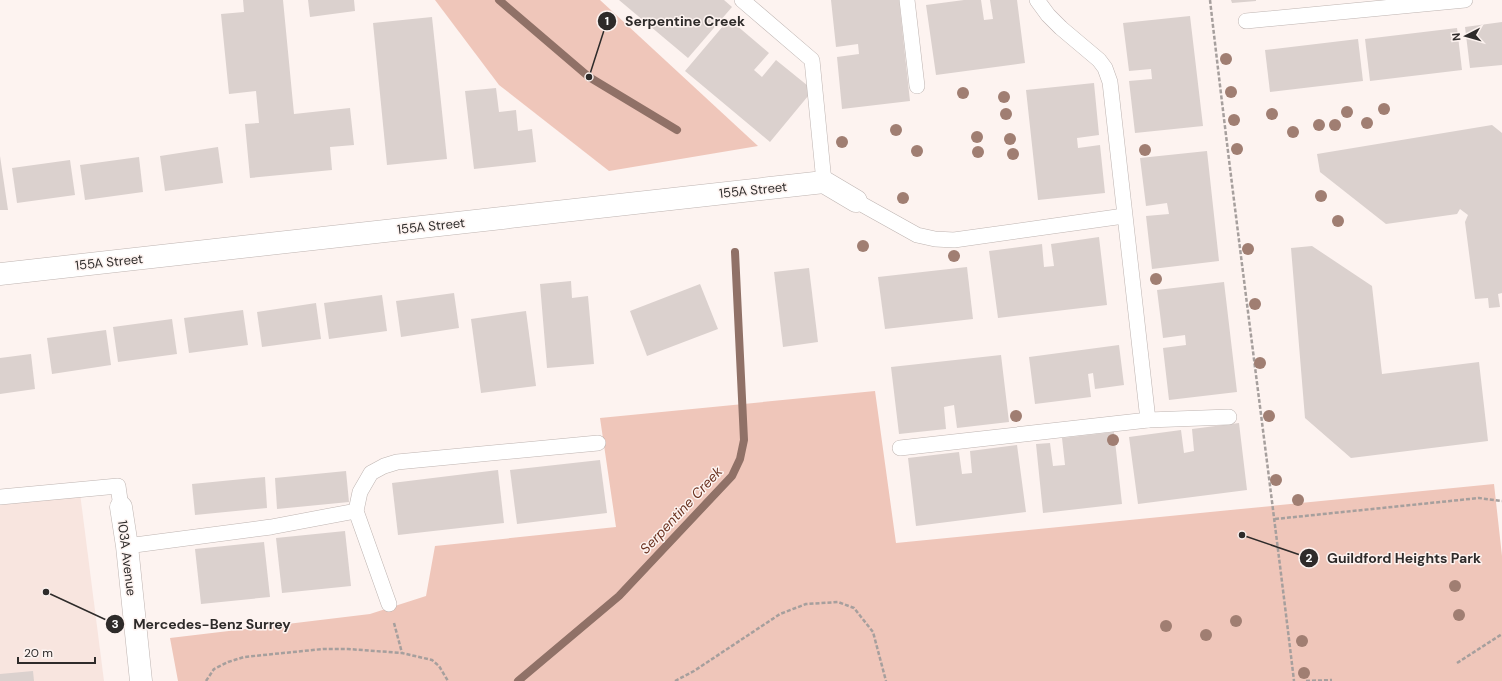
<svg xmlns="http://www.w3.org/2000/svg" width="1502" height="681" font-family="'DM Sans',sans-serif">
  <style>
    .built { fill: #f8e5df }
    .green { fill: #efc6ba }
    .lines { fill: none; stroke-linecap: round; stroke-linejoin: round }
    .stream { stroke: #907167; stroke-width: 8 }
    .building { fill: #dbd1ce }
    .lane-casing { stroke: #beb4b1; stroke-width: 16 }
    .street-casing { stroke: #beb4b1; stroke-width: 23 }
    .path { stroke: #a69f9d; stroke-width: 2.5; stroke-dasharray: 4 2; stroke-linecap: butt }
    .lane { stroke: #fff; stroke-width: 15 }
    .street { stroke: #fff; stroke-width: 22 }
    .tree { fill: #a07e72 }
    .labels { text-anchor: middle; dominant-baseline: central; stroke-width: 3; stroke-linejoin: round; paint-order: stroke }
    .street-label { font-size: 13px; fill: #2e2b2a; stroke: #fdf3f0 }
    .water-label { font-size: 14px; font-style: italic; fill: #6b3220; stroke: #fdf3f0 }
    .leader { fill: none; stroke: #2e2b2a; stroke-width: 1.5 }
    .callout-dot { fill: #2e2b2a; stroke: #fdf3f0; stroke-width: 1.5 }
    .mark-label { font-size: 12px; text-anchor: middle; font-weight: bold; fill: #fff }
    .callout-label { font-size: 14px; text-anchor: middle; font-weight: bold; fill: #2e2b2a; stroke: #fdf3f0; stroke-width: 3; stroke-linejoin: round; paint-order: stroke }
  </style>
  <rect width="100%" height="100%" fill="#fdf3f0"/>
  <path class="built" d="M 80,493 L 104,681 L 0,681 L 0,503 Z"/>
  <g class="green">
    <path d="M 435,0 L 600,0 L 758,146 L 609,171 L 499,85 Z"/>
    <path d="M 875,391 L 896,543 L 1494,484 L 1502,556 L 1502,681 L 178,681 L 170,638 L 370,614 L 426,596 L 435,546 L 616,527 L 600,418 Z"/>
  </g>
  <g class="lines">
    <g class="stream">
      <path d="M 499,0 L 589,77 L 677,130"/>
      <path d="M 518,681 L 619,596 L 732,476 L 740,459 L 744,440 L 735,252"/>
    </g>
  </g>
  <g class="building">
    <path d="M 243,0 L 283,0 L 294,114 L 350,108 L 354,145 L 330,147 L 332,170 L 250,178 L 245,124 L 259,123 L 256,91 L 229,94 L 221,14 L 244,12 Z"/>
    <path d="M 308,0 L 354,0 L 355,11 L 310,17 Z"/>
    <path d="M 619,0 L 724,0 L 732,7 L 688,58 Z"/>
    <path d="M 831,0 L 899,0 L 910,101 L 842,109 L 837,57 L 859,54 L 858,44 L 836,47 Z"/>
    <path d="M 964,0 L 981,0 L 984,20 L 993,19 L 990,0 L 1017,0 L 1025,63 L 936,75 L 926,5 Z"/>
    <path d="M 1231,0 L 1256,0 L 1256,1 L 1232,3 Z"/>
    <path d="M 1190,16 L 1203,126 L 1135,133 L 1129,81 L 1152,79 L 1151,69 L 1129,71 L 1123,23 Z"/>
    <path d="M 432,17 L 447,159 L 387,165 L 373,23 Z"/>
    <path d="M 729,19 L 769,53 L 754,70 L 762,77 L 776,60 L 813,90 L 770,142 L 685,71 Z"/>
    <path d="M 1502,22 L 1502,65 L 1470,68 L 1465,27 Z"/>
    <path d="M 1457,28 L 1462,70 L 1370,81 L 1365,39 Z"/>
    <path d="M 1358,39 L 1363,81 L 1270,92 L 1265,50 Z"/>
    <path d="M 1094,83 L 1099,135 L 1077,138 L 1078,148 L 1100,145 L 1105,193 L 1038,200 L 1026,90 Z"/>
    <path d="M 496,88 L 499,112 L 516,110 L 518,131 L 532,129 L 536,162 L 474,169 L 465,91 Z"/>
    <path d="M 1492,125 L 1502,133 L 1502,293 L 1498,294 L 1500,307 L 1489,308 L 1488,298 L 1475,299 L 1465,222 L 1468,215 L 1460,209 L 1457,214 L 1386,224 L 1320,172 L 1317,154 Z"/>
    <path d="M 218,147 L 223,183 L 165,191 L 160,156 Z"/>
    <path d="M 1207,151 L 1219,261 L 1152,269 L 1146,216 L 1169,214 L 1167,203 L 1146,206 L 1140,158 Z"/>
    <path d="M 0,156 L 8,210 L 0,210 Z"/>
    <path d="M 139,157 L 143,192 L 85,200 L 80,165 Z"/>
    <path d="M 70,160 L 75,195 L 17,203 L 12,168 Z"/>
    <path d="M 1099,237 L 1107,305 L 998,318 L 989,251 L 1042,244 L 1044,267 L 1054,266 L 1051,244 Z"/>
    <path d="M 1312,246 L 1372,286 L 1382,374 L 1479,362 L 1488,441 L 1351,458 L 1305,418 L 1291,248 Z"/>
    <path d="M 967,267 L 973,319 L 885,329 L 878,277 Z"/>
    <path d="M 809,268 L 818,342 L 783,347 L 774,272 Z"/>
    <path d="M 571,281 L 572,298 L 588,296 L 594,364 L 547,368 L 540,284 Z"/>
    <path d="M 1224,282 L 1237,392 L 1169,400 L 1163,348 L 1186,345 L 1185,335 L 1163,338 L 1157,290 Z"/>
    <path d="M 700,284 L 718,329 L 647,356 L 630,311 Z"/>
    <path d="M 454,293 L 459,328 L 401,337 L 396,301 Z"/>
    <path d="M 382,295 L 387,331 L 329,339 L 324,303 Z"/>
    <path d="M 316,303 L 321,339 L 262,347 L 257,312 Z"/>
    <path d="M 243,310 L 248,345 L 189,353 L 184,318 Z"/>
    <path d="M 526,311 L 536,386 L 481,393 L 471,319 Z"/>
    <path d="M 172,319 L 177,354 L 118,362 L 113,327 Z"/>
    <path d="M 106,330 L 111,365 L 52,374 L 47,338 Z"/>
    <path d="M 1119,345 L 1124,385 L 1095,389 L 1093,373 L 1088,374 L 1091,397 L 1035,404 L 1029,357 Z"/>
    <path d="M 31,354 L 35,389 L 0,394 L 0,358 Z"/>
    <path d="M 1001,355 L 1009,422 L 957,428 L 954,405 L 944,407 L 946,429 L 899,434 L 891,367 Z"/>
    <path d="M 1239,423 L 1247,490 L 1138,504 L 1129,437 L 1181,430 L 1184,453 L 1194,451 L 1192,429 Z"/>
    <path d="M 1114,432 L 1122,504 L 1043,513 L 1036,444 L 1050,443 L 1053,466 L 1065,465 L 1062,438 Z"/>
    <path d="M 1017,445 L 1026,512 L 916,526 L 908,458 L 959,452 L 962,474 L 972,473 L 970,451 Z"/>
    <path d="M 600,460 L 607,513 L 517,524 L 510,470 Z"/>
    <path d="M 498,470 L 504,523 L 398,535 L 392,483 Z"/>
    <path d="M 346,471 L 349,502 L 277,509 L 275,478 Z"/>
    <path d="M 265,477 L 267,508 L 195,515 L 192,484 Z"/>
    <path d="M 345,531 L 351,586 L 282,593 L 276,538 Z"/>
    <path d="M 264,542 L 270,597 L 201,604 L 195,549 Z"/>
    <path d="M 33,671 L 34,681 L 0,681 L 0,674 Z"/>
  </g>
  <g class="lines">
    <defs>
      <g id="lane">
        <path d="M 742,0 L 812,60 L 824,182"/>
        <path d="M 907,0 L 917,86"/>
        <path d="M 1246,21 L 1465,0"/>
        <path d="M 856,201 L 917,235 L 935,239 L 954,240 L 1124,216"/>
        <path d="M 1148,420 L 1229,417"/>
        <path d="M 900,448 L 1148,420 L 1110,82 L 1105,68 L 1099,60 L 1061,28 L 1048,15 L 1037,0"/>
        <path d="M 0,497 L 118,486 L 121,507"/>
        <path d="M 127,546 L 271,527 L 356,511"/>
        <path d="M 389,604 L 356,511 L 360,492 L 371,473 L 384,466 L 397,462 L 598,443"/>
      </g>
      <g id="street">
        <path d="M 0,274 L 824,182 L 856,201"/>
        <path d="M 121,507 L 127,546 L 141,681"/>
      </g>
    </defs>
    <use href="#lane" class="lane-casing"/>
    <use href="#street" class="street-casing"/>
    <g class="path">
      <path d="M 1210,0 C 1236,227 1267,454 1294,681"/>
      <path d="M 1275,519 L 1479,498 L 1502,501"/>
      <path d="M 394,623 L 402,653"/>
      <path d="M 1457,663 L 1502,634"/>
      <path d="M 206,681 L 214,669 L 228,662 L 244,657 L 323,649 L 348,649 L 402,653 L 432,660 L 439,666 L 448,681"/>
      <path d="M 675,681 L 694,671 L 780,614 L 806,604 L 838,602 L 854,608 L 873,632 L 886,681"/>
      <path d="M 1306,681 L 1332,680"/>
    </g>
    <use href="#lane" class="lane"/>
    <use href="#street" class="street"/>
  </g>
  <g class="tree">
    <circle cx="1226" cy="59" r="6"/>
    <circle cx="1231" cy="92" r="6"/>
    <circle cx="963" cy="93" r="6"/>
    <circle cx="1004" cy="97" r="6"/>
    <circle cx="1384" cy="109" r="6"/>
    <circle cx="1347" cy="112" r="6"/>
    <circle cx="1006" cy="114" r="6"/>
    <circle cx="1272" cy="114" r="6"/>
    <circle cx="1234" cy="120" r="6"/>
    <circle cx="1367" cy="123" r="6"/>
    <circle cx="1319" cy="125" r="6"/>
    <circle cx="1335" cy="125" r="6"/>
    <circle cx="896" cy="130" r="6"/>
    <circle cx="1293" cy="132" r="6"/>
    <circle cx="977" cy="137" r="6"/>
    <circle cx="1010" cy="139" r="6"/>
    <circle cx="842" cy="142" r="6"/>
    <circle cx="1237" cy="149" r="6"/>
    <circle cx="1145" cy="150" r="6"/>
    <circle cx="917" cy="151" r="6"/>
    <circle cx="978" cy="152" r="6"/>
    <circle cx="1013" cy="154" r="6"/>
    <circle cx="1321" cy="196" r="6"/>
    <circle cx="903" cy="198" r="6"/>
    <circle cx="1338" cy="221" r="6"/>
    <circle cx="863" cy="246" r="6"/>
    <circle cx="1248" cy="249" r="6"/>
    <circle cx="954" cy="256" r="6"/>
    <circle cx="1156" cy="279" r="6"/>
    <circle cx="1255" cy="304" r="6"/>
    <circle cx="1260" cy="363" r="6"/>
    <circle cx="1016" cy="416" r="6"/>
    <circle cx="1269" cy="416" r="6"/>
    <circle cx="1113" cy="440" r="6"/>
    <circle cx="1276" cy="480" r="6"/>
    <circle cx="1298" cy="500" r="6"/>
    <circle cx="1455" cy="586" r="6"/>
    <circle cx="1459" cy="615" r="6"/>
    <circle cx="1236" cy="621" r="6"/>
    <circle cx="1166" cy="626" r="6"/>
    <circle cx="1206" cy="635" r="6"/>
    <circle cx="1302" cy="641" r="6"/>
    <circle cx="1304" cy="673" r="6"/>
  </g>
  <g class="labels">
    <g class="street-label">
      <text transform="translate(753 190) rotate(-6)">155A Street</text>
      <text transform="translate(431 226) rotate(-6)">155A Street</text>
      <text transform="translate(109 262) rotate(-6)">155A Street</text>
      <text transform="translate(127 558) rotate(83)">103A Avenue</text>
    </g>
    <g class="water-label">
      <text transform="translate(681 510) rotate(-47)">Serpentine Creek</text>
    </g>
  </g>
  <path class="leader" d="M589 77L607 21M1242 535L1309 558M46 592L115 624"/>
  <g class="callout-dot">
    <circle cx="589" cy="77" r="4"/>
    <circle cx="1242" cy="535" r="4"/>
    <circle cx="46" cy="592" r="4"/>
    <circle cx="607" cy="21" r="10"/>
    <circle cx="1309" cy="558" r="10"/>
    <circle cx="115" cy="624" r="10"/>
  </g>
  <g class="mark-label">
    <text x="607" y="25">1</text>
    <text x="1309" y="562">2</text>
    <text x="115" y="628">3</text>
  </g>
  <g class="callout-label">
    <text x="685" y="26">Serpentine Creek</text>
    <text x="1404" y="563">Guildford Heights Park</text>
    <text x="212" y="629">Mercedes-Benz Surrey</text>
  </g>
  <g transform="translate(1466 36) rotate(264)" stroke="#fdf3f0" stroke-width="3" paint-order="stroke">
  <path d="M0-3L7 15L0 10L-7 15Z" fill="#2e2b2a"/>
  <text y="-6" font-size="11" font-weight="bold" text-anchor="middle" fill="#2e2b2a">N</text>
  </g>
  <path d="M18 657v6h77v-6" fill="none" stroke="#2e2b2a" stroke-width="2"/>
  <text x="24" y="657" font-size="12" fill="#2e2b2a" stroke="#fdf3f0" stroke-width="3" paint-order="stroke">20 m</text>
</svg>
